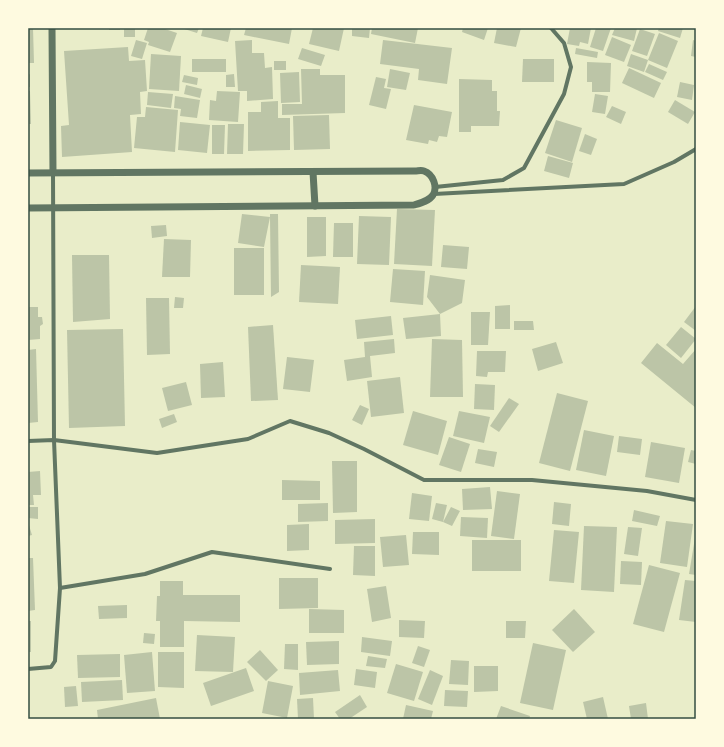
<svg xmlns="http://www.w3.org/2000/svg" width="724" height="747" font-family="'Asap Condensed',sans-serif">
  <style>
    .building { fill: #bcc5a7 }
    .lines { fill: none; stroke-linecap: round; stroke-linejoin: round }
    .minor { stroke: #617663; stroke-width: 4 }
    .tertiary { stroke: #617663; stroke-width: 7 }
    .neatline { fill: none; stroke: #344e41; stroke-width: 1.5 }
  </style>
  <rect width="100%" height="100%" fill="#e9edc9"/>
  <g class="building">
    <path d="M 28,28 L 33,28 L 34,63 L 28,63 Z"/>
    <rect x="109" y="28" width="11" height="2"/>
    <rect x="124" y="28" width="11" height="9"/>
    <path d="M 148,28 L 162,28 L 177,33 L 170,52 L 148,45 L 149,42 L 144,40 Z"/>
    <path d="M 181,28 L 199,28 L 197,33 Z"/>
    <path d="M 203,28 L 231,28 L 228,42 L 201,36 Z"/>
    <path d="M 246,28 L 292,28 L 289,44 L 244,35 Z"/>
    <path d="M 313,28 L 344,28 L 339,51 L 309,44 Z"/>
    <path d="M 352,28 L 370,28 L 369,38 L 352,36 Z"/>
    <path d="M 372,28 L 418,28 L 415,43 L 371,34 Z"/>
    <path d="M 463,28 L 488,28 L 484,40 L 462,32 Z"/>
    <path d="M 497,28 L 521,28 L 516,47 L 494,43 Z"/>
    <path d="M 570,28 L 591,28 L 588,44 L 580,42 L 579,46 L 567,44 Z"/>
    <path d="M 596,28 L 611,28 L 603,51 L 590,47 Z"/>
    <path d="M 615,28 L 637,28 L 634,41 L 612,35 Z"/>
    <path d="M 659,28 L 683,28 L 680,38 L 658,31 Z"/>
    <path d="M 640,29 L 655,34 L 647,56 L 632,51 Z"/>
    <path d="M 659,33 L 678,41 L 667,68 L 648,60 Z"/>
    <path d="M 612,37 L 631,45 L 624,62 L 605,55 Z"/>
    <path d="M 136,40 L 147,43 L 142,59 L 131,56 Z"/>
    <path d="M 252,40 L 252,53 L 264,53 L 265,68 L 272,67 L 273,99 L 247,101 L 247,91 L 238,91 L 235,41 Z"/>
    <path d="M 383,40 L 452,48 L 447,84 L 418,80 L 419,69 L 380,64 Z"/>
    <path d="M 693,40 L 696,41 L 696,57 L 691,56 Z"/>
    <path d="M 128,47 L 129,61 L 145,60 L 147,91 L 140,92 L 141,114 L 130,115 L 132,152 L 62,157 L 61,126 L 69,125 L 64,51 Z"/>
    <path d="M 302,48 L 325,55 L 321,66 L 298,59 Z"/>
    <path d="M 576,48 L 598,52 L 597,58 L 575,54 Z"/>
    <path d="M 151,54 L 181,56 L 179,91 L 149,89 Z"/>
    <path d="M 631,54 L 648,60 L 644,72 L 627,66 Z"/>
    <rect x="192" y="59" width="34" height="13"/>
    <path d="M 523,59 L 554,59 L 554,82 L 522,82 Z"/>
    <rect x="274" y="61" width="12" height="9"/>
    <path d="M 587,62 L 611,63 L 610,92 L 592,92 L 592,82 L 587,82 Z"/>
    <path d="M 649,64 L 667,72 L 663,80 L 645,72 Z"/>
    <path d="M 629,68 L 661,83 L 654,98 L 622,83 Z"/>
    <path d="M 301,69 L 320,69 L 320,75 L 345,75 L 345,113 L 282,115 L 282,104 L 302,104 Z"/>
    <path d="M 390,69 L 410,73 L 406,90 L 387,87 Z"/>
    <path d="M 299,72 L 300,102 L 281,103 L 280,73 Z"/>
    <path d="M 30,74 L 30,87 L 28,87 L 28,75 Z"/>
    <path d="M 234,74 L 235,87 L 226,87 L 226,75 Z"/>
    <path d="M 184,75 L 198,78 L 197,85 L 182,82 Z"/>
    <path d="M 376,77 L 386,79 L 384,88 L 391,89 L 386,109 L 369,105 Z"/>
    <path d="M 459,79 L 492,80 L 492,91 L 497,91 L 497,111 L 500,111 L 499,126 L 471,126 L 471,132 L 459,132 Z"/>
    <path d="M 680,82 L 694,85 L 692,100 L 677,97 Z"/>
    <path d="M 186,85 L 202,89 L 200,98 L 184,94 Z"/>
    <path d="M 28,91 L 30,91 L 31,124 L 28,124 Z"/>
    <path d="M 217,91 L 240,92 L 238,122 L 209,120 L 210,100 L 216,101 Z"/>
    <path d="M 148,92 L 173,94 L 171,108 L 147,105 Z"/>
    <path d="M 595,94 L 608,96 L 605,114 L 592,112 Z"/>
    <path d="M 175,96 L 200,100 L 197,118 L 180,116 L 181,109 L 174,108 Z"/>
    <path d="M 675,100 L 695,112 L 688,124 L 668,112 Z"/>
    <path d="M 278,101 L 278,118 L 290,118 L 290,150 L 248,151 L 248,112 L 261,112 L 261,102 Z"/>
    <path d="M 414,105 L 452,112 L 447,137 L 439,136 L 437,142 L 429,140 L 428,144 L 406,140 Z"/>
    <path d="M 612,106 L 626,112 L 621,124 L 606,117 Z"/>
    <path d="M 146,107 L 178,110 L 175,152 L 134,148 L 137,117 L 145,117 Z"/>
    <path d="M 329,115 L 330,149 L 294,150 L 293,116 Z"/>
    <path d="M 556,120 L 582,128 L 572,162 L 545,153 Z"/>
    <path d="M 180,122 L 210,125 L 207,153 L 178,150 Z"/>
    <path d="M 228,124 L 244,124 L 243,154 L 227,154 Z"/>
    <path d="M 212,125 L 225,125 L 224,154 L 212,154 Z"/>
    <path d="M 585,134 L 597,139 L 591,155 L 579,151 Z"/>
    <path d="M 548,156 L 573,163 L 569,178 L 544,171 Z"/>
    <path d="M 397,209 L 435,210 L 432,266 L 394,264 Z"/>
    <path d="M 242,214 L 270,217 L 270,214 L 278,214 L 279,292 L 271,297 L 270,217 L 264,247 L 238,243 Z"/>
    <path d="M 359,216 L 391,217 L 389,265 L 357,264 Z"/>
    <path d="M 307,217 L 326,217 L 326,256 L 307,257 Z"/>
    <path d="M 334,223 L 353,223 L 353,257 L 333,257 Z"/>
    <path d="M 166,225 L 167,236 L 152,238 L 151,226 Z"/>
    <path d="M 164,239 L 191,240 L 190,277 L 162,277 Z"/>
    <path d="M 443,245 L 469,247 L 467,269 L 441,267 Z"/>
    <rect x="234" y="248" width="30" height="47"/>
    <path d="M 72,255 L 109,255 L 110,319 L 73,322 Z"/>
    <path d="M 301,265 L 340,267 L 338,304 L 299,302 Z"/>
    <path d="M 393,269 L 425,271 L 423,305 L 390,302 Z"/>
    <path d="M 430,275 L 465,280 L 462,303 L 440,314 L 441,336 L 406,339 L 403,318 L 440,314 L 427,297 Z"/>
    <path d="M 175,297 L 184,298 L 183,308 L 174,308 Z"/>
    <path d="M 146,298 L 169,298 L 170,354 L 147,355 Z"/>
    <path d="M 510,305 L 510,329 L 495,329 L 495,306 Z"/>
    <path d="M 696,306 L 696,331 L 684,322 Z"/>
    <path d="M 28,307 L 38,307 L 38,317 L 42,317 L 43,324 L 40,326 L 40,339 L 28,340 Z"/>
    <path d="M 471,312 L 490,312 L 488,345 L 471,345 Z"/>
    <path d="M 391,316 L 393,335 L 357,339 L 355,320 Z"/>
    <path d="M 514,321 L 533,321 L 534,330 L 514,330 Z"/>
    <path d="M 273,325 L 278,400 L 251,401 L 248,327 Z"/>
    <path d="M 681,327 L 696,339 L 681,358 L 666,345 Z"/>
    <path d="M 123,329 L 125,426 L 69,428 L 67,330 Z"/>
    <path d="M 394,339 L 395,353 L 370,356 L 372,377 L 347,381 L 344,360 L 365,357 L 364,342 Z"/>
    <path d="M 432,339 L 462,340 L 463,397 L 430,397 Z"/>
    <path d="M 556,342 L 563,363 L 538,371 L 532,349 Z"/>
    <path d="M 657,343 L 683,364 L 696,349 L 696,408 L 641,363 Z"/>
    <path d="M 36,349 L 38,422 L 28,423 L 28,350 Z"/>
    <path d="M 477,351 L 506,351 L 505,372 L 488,372 L 487,377 L 476,376 Z"/>
    <path d="M 287,357 L 314,360 L 310,392 L 283,389 Z"/>
    <path d="M 223,362 L 225,397 L 201,398 L 200,364 Z"/>
    <path d="M 400,377 L 404,413 L 371,417 L 367,381 Z"/>
    <path d="M 186,382 L 192,405 L 168,411 L 162,388 Z"/>
    <path d="M 475,384 L 495,385 L 494,410 L 474,409 Z"/>
    <path d="M 557,393 L 588,401 L 570,471 L 539,463 Z"/>
    <path d="M 509,398 L 519,404 L 499,432 L 490,426 Z"/>
    <path d="M 360,405 L 369,409 L 362,425 L 352,420 Z"/>
    <path d="M 413,411 L 447,421 L 438,455 L 403,445 Z"/>
    <path d="M 459,411 L 490,417 L 484,443 L 453,436 Z"/>
    <path d="M 174,414 L 177,422 L 162,428 L 159,419 Z"/>
    <path d="M 584,430 L 614,436 L 606,476 L 576,470 Z"/>
    <path d="M 619,436 L 642,439 L 640,455 L 617,452 Z"/>
    <path d="M 449,437 L 470,444 L 461,472 L 439,465 Z"/>
    <path d="M 651,442 L 685,448 L 679,483 L 645,477 Z"/>
    <path d="M 478,449 L 497,452 L 494,467 L 475,463 Z"/>
    <path d="M 691,450 L 696,451 L 696,464 L 688,462 Z"/>
    <path d="M 332,461 L 357,461 L 357,512 L 333,513 Z"/>
    <path d="M 40,471 L 41,495 L 33,495 L 34,505 L 28,505 L 28,472 Z"/>
    <path d="M 282,480 L 320,481 L 320,500 L 282,500 Z"/>
    <path d="M 490,487 L 492,509 L 463,510 L 462,489 Z"/>
    <path d="M 497,491 L 520,494 L 514,539 L 491,536 Z"/>
    <path d="M 412,493 L 432,496 L 429,521 L 409,519 Z"/>
    <path d="M 554,502 L 571,504 L 569,526 L 552,524 Z"/>
    <path d="M 328,503 L 328,521 L 298,522 L 298,504 Z"/>
    <path d="M 436,503 L 447,505 L 443,522 L 432,519 Z"/>
    <path d="M 28,507 L 38,507 L 38,519 L 28,518 Z"/>
    <path d="M 451,507 L 460,511 L 452,526 L 443,522 Z"/>
    <path d="M 634,510 L 660,516 L 657,526 L 632,521 Z"/>
    <path d="M 461,517 L 488,518 L 487,538 L 460,536 Z"/>
    <path d="M 375,519 L 375,543 L 335,544 L 335,520 Z"/>
    <path d="M 666,521 L 693,524 L 687,567 L 660,563 Z"/>
    <path d="M 28,522 L 32,535 L 28,536 Z"/>
    <path d="M 309,524 L 309,550 L 287,551 L 287,525 Z"/>
    <path d="M 584,526 L 617,527 L 614,592 L 581,590 Z"/>
    <path d="M 628,527 L 642,528 L 638,556 L 624,554 Z"/>
    <path d="M 554,530 L 579,532 L 574,583 L 549,581 Z"/>
    <path d="M 413,532 L 439,532 L 439,555 L 412,554 Z"/>
    <path d="M 406,535 L 409,565 L 383,567 L 380,537 Z"/>
    <path d="M 695,538 L 696,538 L 696,575 L 689,574 Z"/>
    <rect x="472" y="540" width="49" height="31"/>
    <path d="M 354,546 L 375,546 L 375,576 L 353,575 Z"/>
    <path d="M 28,558 L 33,558 L 35,610 L 28,611 Z"/>
    <path d="M 621,561 L 642,562 L 641,585 L 620,584 Z"/>
    <path d="M 649,565 L 680,573 L 664,632 L 633,624 Z"/>
    <path d="M 279,578 L 318,578 L 318,608 L 279,609 Z"/>
    <path d="M 685,580 L 696,581 L 696,622 L 679,620 Z"/>
    <path d="M 160,581 L 183,581 L 183,595 L 240,595 L 240,622 L 184,621 L 184,647 L 160,647 L 160,621 L 156,621 L 157,596 L 160,596 Z"/>
    <path d="M 386,586 L 391,618 L 372,622 L 367,589 Z"/>
    <path d="M 127,605 L 127,618 L 99,619 L 98,606 Z"/>
    <path d="M 309,609 L 344,610 L 344,633 L 309,633 Z"/>
    <path d="M 574,609 L 595,632 L 573,652 L 552,630 Z"/>
    <path d="M 399,620 L 425,621 L 424,638 L 399,637 Z"/>
    <rect x="28" y="621" width="3" height="31"/>
    <path d="M 506,621 L 526,621 L 525,638 L 506,638 Z"/>
    <path d="M 144,633 L 155,634 L 154,644 L 143,643 Z"/>
    <path d="M 197,635 L 235,637 L 233,672 L 195,671 Z"/>
    <path d="M 362,637 L 392,641 L 390,656 L 361,652 Z"/>
    <path d="M 339,641 L 339,664 L 307,665 L 306,642 Z"/>
    <path d="M 533,643 L 566,650 L 553,710 L 520,703 Z"/>
    <path d="M 285,644 L 298,644 L 298,670 L 284,669 Z"/>
    <path d="M 418,646 L 430,650 L 424,667 L 412,663 Z"/>
    <path d="M 260,650 L 278,670 L 266,681 L 247,662 Z"/>
    <path d="M 152,652 L 155,691 L 127,693 L 124,655 Z"/>
    <path d="M 158,652 L 184,652 L 184,688 L 158,687 Z"/>
    <path d="M 120,654 L 120,677 L 78,678 L 77,655 Z"/>
    <path d="M 368,656 L 387,659 L 385,668 L 366,666 Z"/>
    <path d="M 451,660 L 469,661 L 468,685 L 449,684 Z"/>
    <path d="M 396,664 L 423,672 L 414,701 L 387,693 Z"/>
    <path d="M 474,666 L 498,666 L 498,691 L 474,692 Z"/>
    <path d="M 246,668 L 254,691 L 211,706 L 203,683 Z"/>
    <path d="M 356,669 L 377,672 L 375,688 L 354,685 Z"/>
    <path d="M 338,670 L 340,691 L 300,695 L 299,673 Z"/>
    <path d="M 430,670 L 443,676 L 432,705 L 418,699 Z"/>
    <path d="M 122,680 L 123,700 L 82,702 L 81,682 Z"/>
    <path d="M 268,681 L 293,686 L 287,718 L 262,713 Z"/>
    <path d="M 76,686 L 78,706 L 65,707 L 64,687 Z"/>
    <path d="M 445,690 L 468,691 L 467,707 L 444,706 Z"/>
    <path d="M 360,695 L 367,707 L 349,719 L 340,719 L 335,712 Z"/>
    <path d="M 603,697 L 608,719 L 587,719 L 583,702 Z"/>
    <path d="M 156,698 L 160,719 L 98,719 L 97,710 Z"/>
    <path d="M 313,698 L 314,719 L 298,719 L 297,699 Z"/>
    <path d="M 646,703 L 648,719 L 631,719 L 629,706 Z"/>
    <path d="M 406,705 L 433,711 L 431,719 L 403,719 Z"/>
    <path d="M 501,706 L 530,716 L 529,719 L 496,719 Z"/>
  </g>
  <g class="lines">
    <g class="minor">
      <path d="M 435,187 L 503,180 L 524,168 L 564,94 L 571,67 L 564,43 L 551,28"/>
      <path d="M 434,194 L 624,184 L 674,162 L 696,149"/>
      <path d="M 28,441 L 54,440 L 157,453 L 248,439 L 290,421 L 329,433 L 364,449 L 424,480 L 532,480 L 647,491 L 696,500"/>
      <path d="M 60,588 L 145,574 L 212,552 L 330,569"/>
      <path d="M 28,669 L 51,667 L 55,661 L 60,588 L 54,440 L 53,173"/>
    </g>
    <g class="tertiary">
      <path d="M 52,28 L 53,173"/>
      <path d="M 313,172 L 315,206"/>
      <path d="M 28,173 L 415,171 C 418,171 421,170 424,171 C 433,174 438,187 433,195 C 429,201 421,203 414,205 L 28,208"/>
    </g>
  </g>
  <rect width="724" height="747" fill="none" stroke="#fefae0" stroke-width="58"/>
  <rect x="29" y="29" width="666" height="689" class="neatline"/>
</svg>
